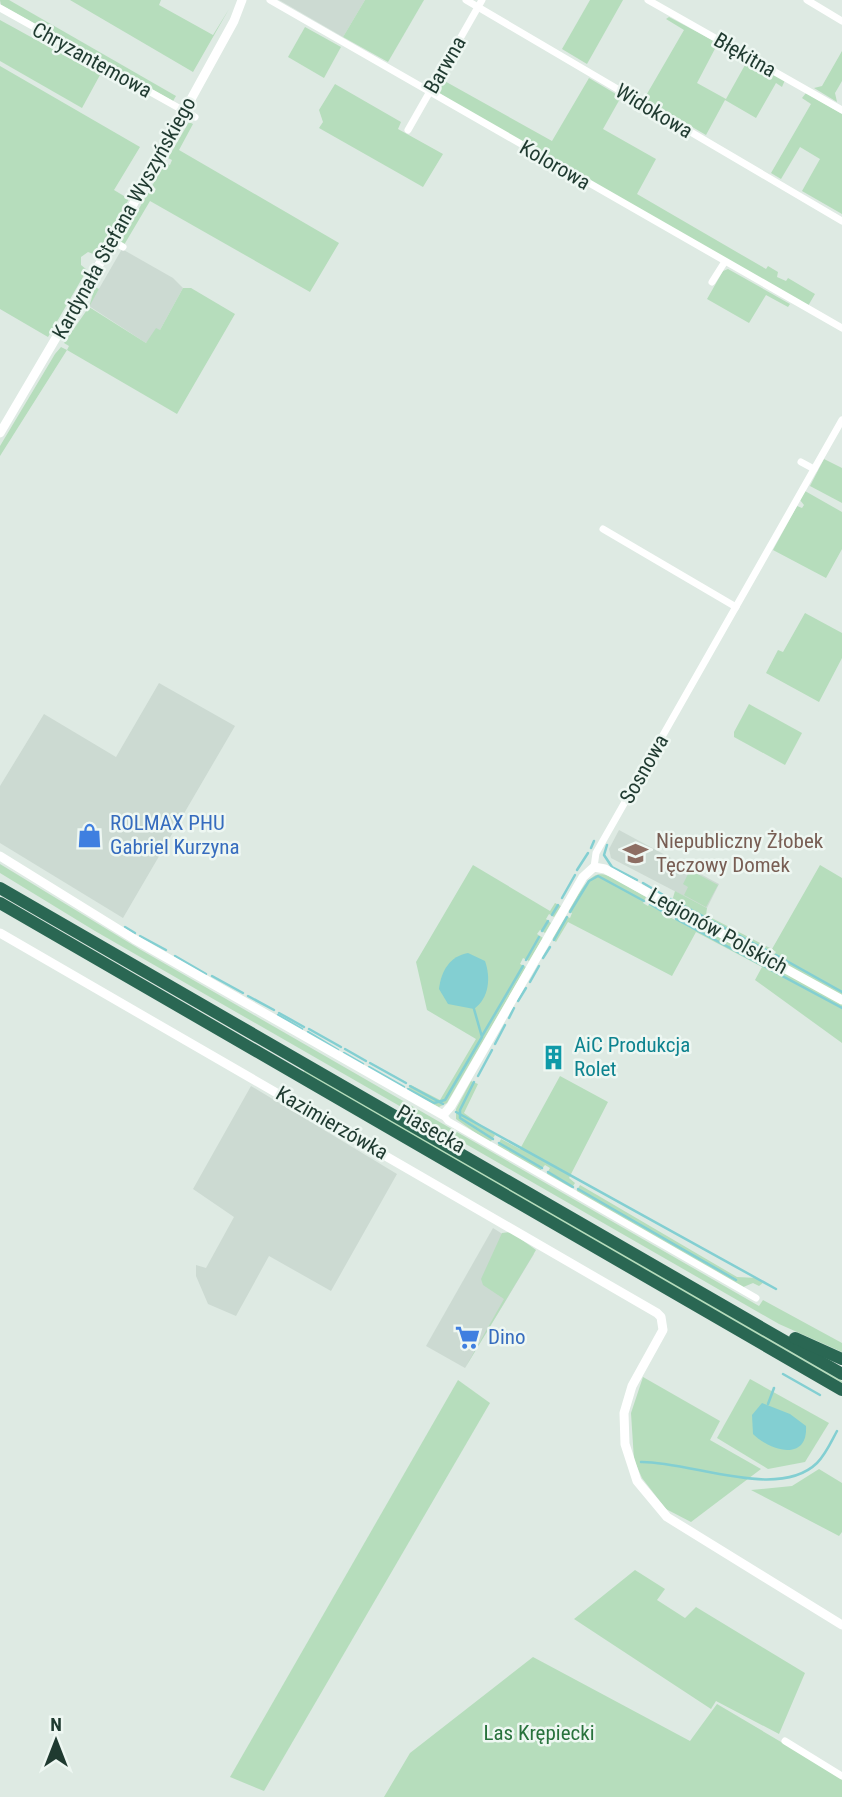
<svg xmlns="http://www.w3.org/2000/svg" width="842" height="1797" font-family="'Roboto Condensed',sans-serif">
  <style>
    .built { fill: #ccdad2 }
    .green { fill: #b6ddbc }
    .water { fill: #83cfd2 }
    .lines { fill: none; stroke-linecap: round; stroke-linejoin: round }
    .stream { stroke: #83cfd2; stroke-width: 2.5 }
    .minor { stroke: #fff; stroke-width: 7 }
    .tertiary { stroke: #fff; stroke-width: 9 }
    .motorway { stroke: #2a6753; stroke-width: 12 }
    .labels { text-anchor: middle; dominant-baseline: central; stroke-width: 5; stroke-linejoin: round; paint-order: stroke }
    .street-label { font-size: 21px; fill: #1f3a30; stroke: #eef7f2 }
    .shop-label { font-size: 21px; fill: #366cbe; stroke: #eef7f2; text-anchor: start }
    .education-label { font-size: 21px; fill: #785e54; stroke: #eef7f2; text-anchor: start }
    .culture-label { font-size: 21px; fill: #0d838f; stroke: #eef7f2; text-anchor: start }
    .park-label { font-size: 21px; fill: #28723c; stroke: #eef7f2 }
  </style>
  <rect width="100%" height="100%" fill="#deeae3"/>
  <g class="built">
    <path d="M 279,0 L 365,0 L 343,37 Z"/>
    <path d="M 122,249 L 173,278 L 183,288 L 160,330 L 146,343 L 89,306 Z"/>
    <path d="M 159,683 L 235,726 L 123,918 L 0,843 L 0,786 L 44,714 L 116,757 Z"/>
    <path d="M 619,830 L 719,884 L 707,908 L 611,858 L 609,849 Z"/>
    <path d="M 251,1086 L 397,1174 L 331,1291 L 269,1256 L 236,1316 L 208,1304 L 196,1276 L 196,1265 L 206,1268 L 234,1217 L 193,1189 Z"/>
    <path d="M 493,1228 L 534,1254 L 465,1368 L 426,1346 Z"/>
  </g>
  <g class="green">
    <path d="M 0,0 L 9,0 L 176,96 L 173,101 L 1,5 Z"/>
    <path d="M 70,0 L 161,0 L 159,5 L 213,35 L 229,9 L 193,72 Z"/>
    <path d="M 365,0 L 424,0 L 388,62 L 343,37 Z"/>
    <path d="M 590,0 L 623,0 L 587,64 L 562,49 Z"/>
    <path d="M 669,17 L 718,43 L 697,83 L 726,99 L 745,65 L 731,57 L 734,51 L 785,80 L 782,87 L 776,83 L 756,118 L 725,100 L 706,135 L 644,99 L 684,30 L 666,19 Z"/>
    <path d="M 0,20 L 100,75 L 82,108 L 0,61 Z"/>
    <path d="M 305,27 L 341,47 L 324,78 L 288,57 Z"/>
    <path d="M 842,51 L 842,81 L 835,93 L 837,102 L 814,88 L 822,86 Z"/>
    <path d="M 0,66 L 140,147 L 114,190 L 129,199 L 96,255 L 88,252 L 81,257 L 81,265 L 87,270 L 48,337 L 0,309 Z"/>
    <path d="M 589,78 L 621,97 L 603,129 L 656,159 L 637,194 L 766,269 L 768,266 L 778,272 L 777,277 L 786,281 L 788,278 L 815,294 L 808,306 L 468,111 L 439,93 L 437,88 L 441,79 L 552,141 Z"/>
    <path d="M 335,84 L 401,122 L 398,129 L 443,154 L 423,187 L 319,128 L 323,122 L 319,110 Z"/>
    <path d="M 806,93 L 842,114 L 842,214 L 802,191 L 820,159 L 800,147 L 781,179 L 771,173 L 811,104 L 802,98 Z"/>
    <path d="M 189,122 L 193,124 L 179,150 L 339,243 L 310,292 L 150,201 L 124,245 L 120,242 L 149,191 L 154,193 L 156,189 L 152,186 L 165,163 L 170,165 L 172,160 L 168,158 Z"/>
    <path d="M 728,269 L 790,304 L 788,307 L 766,295 L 749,323 L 707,299 L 723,271 Z"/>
    <path d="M 95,287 L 99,289 L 89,307 L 146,343 L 156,328 L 160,330 L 183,288 L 191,288 L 235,314 L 177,414 L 67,350 L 0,456 L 0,446 L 55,354 L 61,347 L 67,350 L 69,346 L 64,343 L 89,307 Z"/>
    <path d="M 824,459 L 842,468 L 842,503 L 810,486 Z"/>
    <path d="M 805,491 L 842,512 L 842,549 L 826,578 L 773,550 L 797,506 L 802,508 L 804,505 L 800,500 Z"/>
    <path d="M 805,613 L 842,633 L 842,658 L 819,702 L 766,673 L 778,650 L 783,652 Z"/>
    <path d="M 749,704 L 802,733 L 785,765 L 734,737 L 734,732 Z"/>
    <path d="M 0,864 L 141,950 L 759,1306 L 763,1300 L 842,1343 L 842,1352 L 779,1324 L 95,931 L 0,873 Z"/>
    <path d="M 473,865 L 550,911 L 555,903 L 561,906 L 554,917 L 549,914 L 546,919 L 551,923 L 545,933 L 540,930 L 537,934 L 543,938 L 529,961 L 523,958 L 520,964 L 526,967 L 447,1103 L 439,1107 L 407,1091 L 411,1085 L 440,1100 L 476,1039 L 427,1010 L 416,962 Z"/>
    <path d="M 820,865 L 842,878 L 842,1043 L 755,980 L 762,967 L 696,932 L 672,976 L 568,922 L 556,942 L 552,939 L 566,916 L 570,918 L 572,913 L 568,911 C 599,859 597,870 646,897 L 643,903 L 648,906 L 652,900 L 673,912 L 670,917 L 675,920 L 678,915 L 766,963 L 776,952 L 772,949 Z"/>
    <path d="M 690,870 L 718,885 L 706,907 L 684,895 L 688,887 L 683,884 Z"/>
    <path d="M 675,891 L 707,908 L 706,915 L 770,948 L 767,953 L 672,901 Z"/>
    <path d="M 305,1070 L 842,1381 L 842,1383 L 303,1073 Z"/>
    <path d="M 560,1076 L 608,1102 L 569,1178 L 575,1183 L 571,1189 L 546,1175 L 550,1168 L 545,1165 L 540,1171 L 497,1147 L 501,1139 L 520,1149 Z"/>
    <path d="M 471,1081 L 478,1084 L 464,1113 L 495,1135 L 490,1143 L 456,1119 L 456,1109 Z"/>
    <path d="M 580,1185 L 737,1277 L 757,1278 L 764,1282 L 759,1286 L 753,1283 L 741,1288 L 576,1192 Z"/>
    <path d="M 511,1232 L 536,1250 L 465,1368 L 504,1299 L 483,1285 L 481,1279 L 502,1233 Z"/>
    <path d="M 643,1377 L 720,1421 L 710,1440 L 761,1469 L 691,1522 L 666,1509 L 642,1478 L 634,1460 L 631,1413 Z"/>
    <path d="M 750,1379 L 829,1423 L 805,1462 L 768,1469 L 717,1438 Z"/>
    <path d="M 458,1380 L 490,1403 L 264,1791 L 230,1777 Z"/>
    <path d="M 819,1469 L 842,1483 L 842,1532 L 839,1536 L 751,1490 L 792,1486 Z"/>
    <path d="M 635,1570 L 665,1589 L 657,1600 L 685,1618 L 696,1607 L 805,1673 L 779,1734 L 716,1701 L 711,1709 L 574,1619 Z"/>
    <path d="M 533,1657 L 690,1741 L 717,1704 L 842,1778 L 842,1797 L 384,1797 L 410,1753 Z"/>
  </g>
  <g class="water">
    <path d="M 468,953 L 485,961 C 491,978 489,998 474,1009 L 448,1004 L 439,989 C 441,971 450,956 468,953 Z"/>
    <path d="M 762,1403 L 790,1414 L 806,1426 C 808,1462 770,1451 753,1434 L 752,1415 Z"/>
  </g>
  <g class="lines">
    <g class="stream">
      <path d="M 607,845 L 604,855 L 612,867 L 637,880"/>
      <path d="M 591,848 L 594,841"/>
      <path d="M 577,870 L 588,853"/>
      <path d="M 643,883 L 665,896"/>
      <path d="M 562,898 L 575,875"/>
      <path d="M 671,899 L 768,951"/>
      <path d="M 650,904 L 670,916"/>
      <path d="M 570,912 L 589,881 L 598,876 L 644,901"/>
      <path d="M 552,915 L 558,905"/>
      <path d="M 676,919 L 842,1008"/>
      <path d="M 125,927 L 135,933"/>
      <path d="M 542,931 L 548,921"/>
      <path d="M 140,936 L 166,950"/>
      <path d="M 554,940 L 567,917"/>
      <path d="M 776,955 L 842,992"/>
      <path d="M 175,956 L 206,974"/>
      <path d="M 543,958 L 550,947"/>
      <path d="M 526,960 L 539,937"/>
      <path d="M 212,976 L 243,993"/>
      <path d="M 530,982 L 539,966"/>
      <path d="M 248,996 L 274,1010"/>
      <path d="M 518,1001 L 526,988"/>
      <path d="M 279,1013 L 304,1027"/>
      <path d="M 278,1015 L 302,1029"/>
      <path d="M 509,1018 L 514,1008"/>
      <path d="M 309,1029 L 341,1047"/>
      <path d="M 308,1032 L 338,1050"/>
      <path d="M 482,1036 L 523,966"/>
      <path d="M 495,1044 L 505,1025"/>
      <path d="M 345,1049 L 366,1061"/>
      <path d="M 344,1053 L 363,1064"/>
      <path d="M 370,1063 L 406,1083"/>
      <path d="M 369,1067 L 404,1087"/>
      <path d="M 478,1076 L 492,1050"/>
      <path d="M 474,1082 L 460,1110 L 460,1118 L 493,1139"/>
      <path d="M 410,1086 L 443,1104"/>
      <path d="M 408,1089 L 434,1103 L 445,1100 L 482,1037 L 474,1009"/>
      <path d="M 456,1112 L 776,1289"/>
      <path d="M 499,1143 L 542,1168"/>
      <path d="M 548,1172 L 573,1187"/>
      <path d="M 578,1189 L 736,1280"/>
      <path d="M 783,1374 L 820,1395"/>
      <path d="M 768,1404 L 774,1388"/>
      <path d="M 641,1462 C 690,1461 778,1501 817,1463 C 826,1454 831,1442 837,1431"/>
    </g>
    <g class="minor">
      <path d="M 270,0 L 842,328"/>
      <path d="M 466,0 L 842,221"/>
      <path d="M 648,0 L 842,110"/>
      <path d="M 807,0 L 842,21"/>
      <path d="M 0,8 L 195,117"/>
      <path d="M 408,130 L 482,0"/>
      <path d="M 113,241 L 123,247"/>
      <path d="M 712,282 L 724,263"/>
      <path d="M 801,462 L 814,469"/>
      <path d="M 603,529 L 736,607"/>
      <path d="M 594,867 L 596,853 L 842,420"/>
      <path d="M 443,1115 L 448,1121 L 756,1298"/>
      <path d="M 785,1741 L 842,1776"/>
    </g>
    <g class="tertiary">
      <path d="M 0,433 L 113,241 L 234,21 L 242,0"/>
      <path d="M 0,856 L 134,939 L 443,1115 L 451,1106 L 583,877 L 594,867 L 605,869 L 842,1000"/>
      <path d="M 0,933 L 657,1313 L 661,1317 L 663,1330 L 632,1386 L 624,1413 L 625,1444 L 637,1481 L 667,1517 L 842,1625"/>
    </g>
    <g class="motorway">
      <path d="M 0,888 L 842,1374"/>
      <path d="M 0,903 L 842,1390"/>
      <path d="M 795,1338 L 842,1359"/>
    </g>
  </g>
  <defs>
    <symbol id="shop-bare" viewBox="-9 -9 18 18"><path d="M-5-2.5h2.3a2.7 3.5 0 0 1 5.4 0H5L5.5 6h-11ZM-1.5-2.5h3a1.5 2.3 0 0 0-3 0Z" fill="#3f7fe0" stroke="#eef7f2" stroke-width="2.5" paint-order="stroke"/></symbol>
    <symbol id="school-bare" viewBox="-9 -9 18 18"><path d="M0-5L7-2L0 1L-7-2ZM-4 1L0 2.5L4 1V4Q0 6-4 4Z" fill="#8d6e63" stroke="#eef7f2" stroke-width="2.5" paint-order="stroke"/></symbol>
    <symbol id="building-bare" viewBox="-9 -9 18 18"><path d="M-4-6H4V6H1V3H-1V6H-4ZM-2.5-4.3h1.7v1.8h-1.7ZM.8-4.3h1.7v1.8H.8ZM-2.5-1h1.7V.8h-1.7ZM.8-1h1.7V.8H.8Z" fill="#0f9aa8" stroke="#eef7f2" stroke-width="2.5" paint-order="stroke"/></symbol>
    <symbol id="supermarket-bare" viewBox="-9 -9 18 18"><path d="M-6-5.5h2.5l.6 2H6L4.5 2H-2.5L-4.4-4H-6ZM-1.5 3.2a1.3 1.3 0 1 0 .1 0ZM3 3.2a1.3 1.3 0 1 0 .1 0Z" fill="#3f7fe0" stroke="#eef7f2" stroke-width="2.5" paint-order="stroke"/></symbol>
  </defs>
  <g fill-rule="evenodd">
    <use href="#shop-bare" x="72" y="818" width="35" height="35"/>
    <use href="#school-bare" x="618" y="836" width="35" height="35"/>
    <use href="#building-bare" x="536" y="1040" width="35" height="35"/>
    <use href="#supermarket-bare" x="450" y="1320" width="35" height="35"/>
  </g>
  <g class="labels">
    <g class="street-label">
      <text transform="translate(745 55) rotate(30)">Błękitna</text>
      <text transform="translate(92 60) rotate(29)">Chryzantemowa</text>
      <text transform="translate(445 65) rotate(-60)">Barwna</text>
      <text transform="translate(654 111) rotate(31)">Widokowa</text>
      <text transform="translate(555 165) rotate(30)">Kolorowa</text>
      <text transform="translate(124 218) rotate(-61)">Kardynała Stefana Wyszyńskiego</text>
      <text transform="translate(644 769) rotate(-60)">Sosnowa</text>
      <text transform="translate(718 931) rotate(29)">Legionów Polskich</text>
      <text transform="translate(332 1123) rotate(30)">Kazimierzówka</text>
      <text transform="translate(431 1129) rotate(30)">Piasecka</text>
    </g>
    <g class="shop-label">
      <text x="110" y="823">ROLMAX PHU<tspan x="110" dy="24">Gabriel Kurzyna</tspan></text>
      <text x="488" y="1337">Dino</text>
    </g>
    <g class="education-label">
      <text x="656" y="841">Niepubliczny Żłobek<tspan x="656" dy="24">Tęczowy Domek</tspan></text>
    </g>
    <g class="culture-label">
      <text x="574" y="1045">AiC Produkcja<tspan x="574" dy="24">Rolet</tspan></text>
    </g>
    <g class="park-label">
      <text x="539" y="1733">Las Krępiecki</text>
    </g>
  </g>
  <g transform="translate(56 1741)" stroke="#eef7f2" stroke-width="5" paint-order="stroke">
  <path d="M0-5L12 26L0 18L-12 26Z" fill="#1f3a30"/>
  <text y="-10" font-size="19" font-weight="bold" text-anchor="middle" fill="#1f3a30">N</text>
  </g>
</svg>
